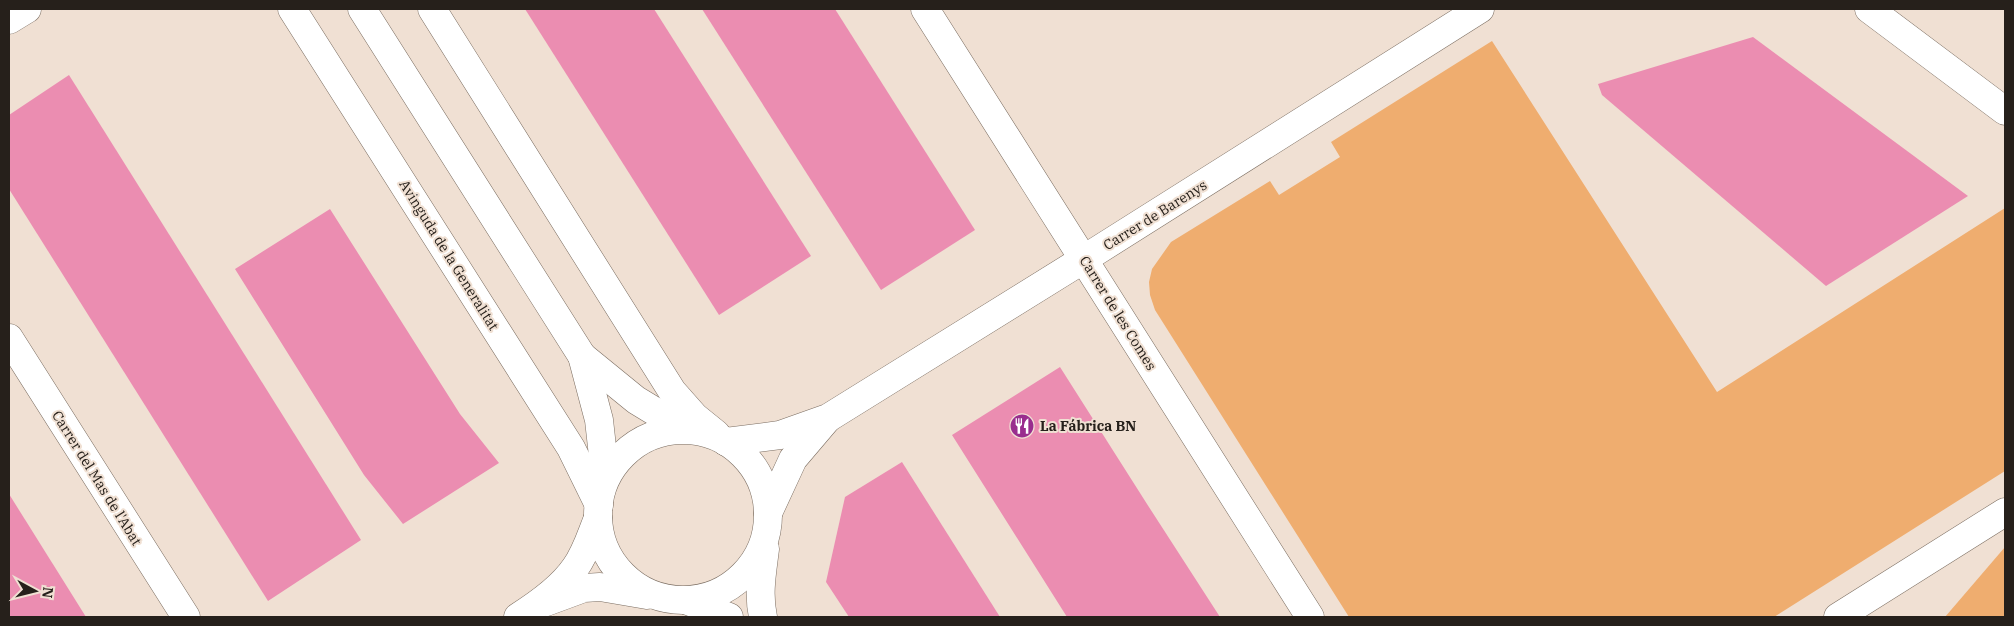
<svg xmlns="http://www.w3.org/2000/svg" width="2014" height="626" font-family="'IBM Plex Serif',serif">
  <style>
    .green { fill: #efad6f }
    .building { fill: #eb8db1 }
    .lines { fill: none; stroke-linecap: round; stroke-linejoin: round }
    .minor-casing { stroke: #7b6d61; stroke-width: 29 }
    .minor { stroke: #fff; stroke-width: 28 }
    .labels { text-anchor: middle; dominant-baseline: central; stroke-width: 4; stroke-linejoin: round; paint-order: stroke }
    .street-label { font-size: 14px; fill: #26201b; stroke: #f0e0d3 }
    .poi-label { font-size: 14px; font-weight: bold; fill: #26201b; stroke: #f0e0d3; text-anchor: start }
  </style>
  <rect width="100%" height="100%" fill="#f0e0d3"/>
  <g class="green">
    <path d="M 1492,41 L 1717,392 L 2005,208 L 2005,471 L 1774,617 L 1349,617 L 1155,310 L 1150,295 L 1149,282 L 1152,269 L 1171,242 L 1270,181 L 1279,195 L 1340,157 L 1331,142 Z"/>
    <path d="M 2005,547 L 2005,617 L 1945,617 Z"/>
  </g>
  <g class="building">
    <path d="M 525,9 L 654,9 L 811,256 L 719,315 Z"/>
    <path d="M 702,9 L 835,9 L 975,230 L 881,290 Z"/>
    <path d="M 1753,37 L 1968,196 L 1826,286 L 1602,95 L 1598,84 Z"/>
    <path d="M 69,75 L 361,540 L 268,601 L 9,189 L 9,115 Z"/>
    <path d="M 330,209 L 460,414 L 499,463 L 403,524 L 364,475 L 235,269 Z"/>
    <path d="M 1060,367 L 1147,504 L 1220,617 L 1067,617 L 952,435 Z"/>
    <path d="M 902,462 L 988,598 L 1000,617 L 849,617 L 826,582 L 845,497 Z"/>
    <path d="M 9,494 L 66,585 L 86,617 L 9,617 Z"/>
  </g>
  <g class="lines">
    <defs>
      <g id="minor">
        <path d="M 292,9 L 571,448 L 599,505"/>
        <path d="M 362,9 L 582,356 L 599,420 L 603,456 L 601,490"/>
        <path d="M 432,9 L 672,391 L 695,417 L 716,434"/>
        <path d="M 925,9 L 1310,617"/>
        <path d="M 1869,9 L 2005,111"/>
        <path d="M 9,20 L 27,9"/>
        <path d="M 9,338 L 186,617"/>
        <path d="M 582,356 L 636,400 L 664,417 L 688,429"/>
        <circle cx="683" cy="515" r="85"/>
        <path d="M 726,442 L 780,435 L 828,418 L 1084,259 L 1480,9"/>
        <path d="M 768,513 L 793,459 L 827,419"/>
        <path d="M 688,601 L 729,617"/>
        <path d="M 546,602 L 584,588 L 600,587 L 647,595"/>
        <path d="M 518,617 C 537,605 562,587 575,568 C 586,553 591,535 598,518"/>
        <path d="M 763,617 C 758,594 762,573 765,549"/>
        <path d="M 1838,617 L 2005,512"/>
      </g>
    </defs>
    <use href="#minor" class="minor-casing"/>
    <use href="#minor" class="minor"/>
  </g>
  <defs>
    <symbol id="restaurant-disc" viewBox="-11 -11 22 22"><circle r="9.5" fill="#992d8e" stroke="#f0e0d3"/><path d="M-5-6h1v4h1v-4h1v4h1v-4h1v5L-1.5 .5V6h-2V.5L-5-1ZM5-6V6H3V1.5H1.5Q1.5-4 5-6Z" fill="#fff"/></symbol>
  </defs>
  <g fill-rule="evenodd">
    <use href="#restaurant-disc" x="1008" y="412" width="28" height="28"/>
  </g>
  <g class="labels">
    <g class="street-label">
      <text transform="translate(1155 215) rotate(-32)">Carrer de Barenys</text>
      <text transform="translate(449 255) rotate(58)">Avinguda de la Generalitat</text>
      <text transform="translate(1118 313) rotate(58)">Carrer de les Comes</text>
      <text transform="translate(97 478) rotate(58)">Carrer del Mas de l'Abat</text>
    </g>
    <g class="poi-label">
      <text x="1040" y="426">La Fábrica BN</text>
    </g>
  </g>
  <rect width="2014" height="626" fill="none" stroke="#26201b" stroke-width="20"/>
  <g transform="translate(35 591) rotate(97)" stroke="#f0e0d3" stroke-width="4" paint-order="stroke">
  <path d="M0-4L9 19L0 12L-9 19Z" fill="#26201b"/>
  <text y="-8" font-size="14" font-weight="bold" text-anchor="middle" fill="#26201b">N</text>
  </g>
</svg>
